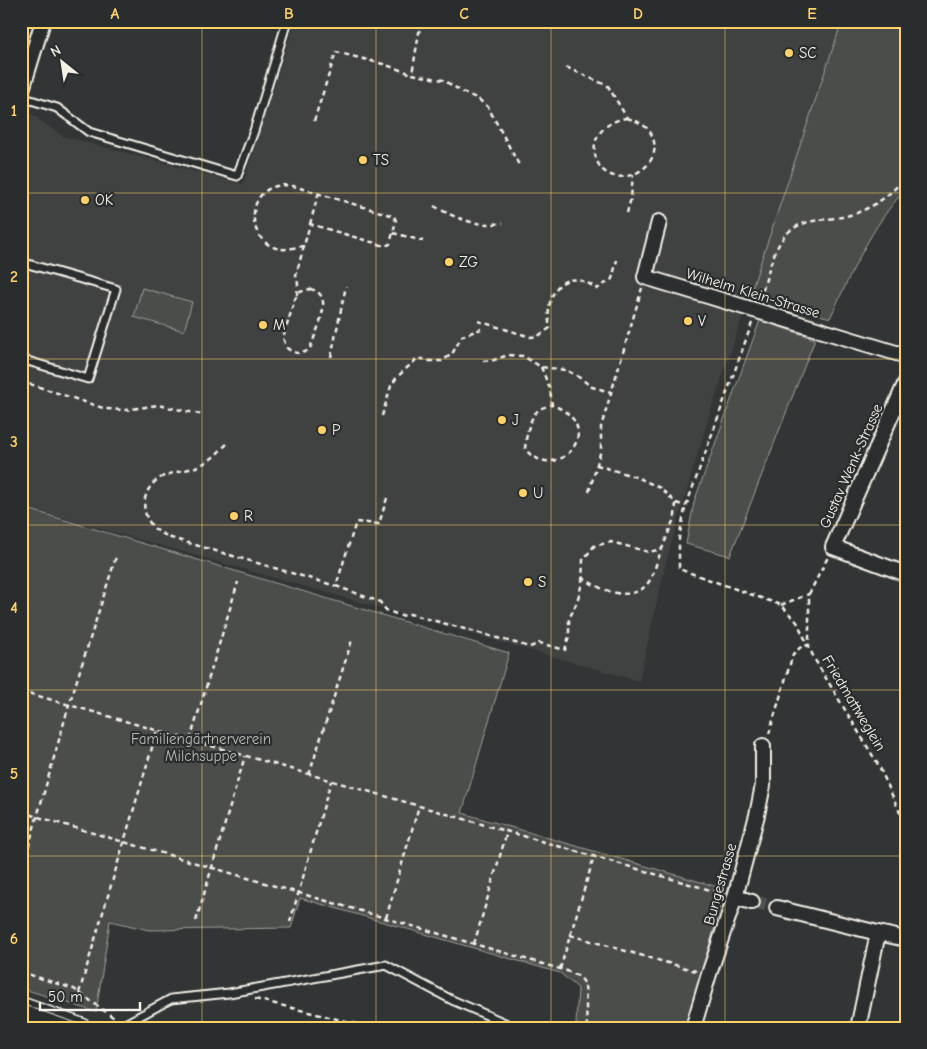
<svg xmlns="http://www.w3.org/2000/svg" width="927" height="1049" font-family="'Comic Neue',sans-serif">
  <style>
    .built { fill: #404242 }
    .green { fill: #4b4d4c; stroke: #a09f9a }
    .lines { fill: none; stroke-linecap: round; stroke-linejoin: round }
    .street-tunnel { stroke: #4f5150; stroke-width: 14; stroke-dasharray: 14 7; stroke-linecap: butt }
    .lane-casing { stroke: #f4f1e8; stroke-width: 11 }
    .street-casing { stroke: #f4f1e8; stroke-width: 18 }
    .secondary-casing { stroke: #f4f1e8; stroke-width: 22 }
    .path { stroke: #f4f1e8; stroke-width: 2.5; stroke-dasharray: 5 4; stroke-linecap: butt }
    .lane { stroke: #2a2d2e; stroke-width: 7 }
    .street { stroke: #2a2d2e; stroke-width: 14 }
    .secondary { stroke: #2a2d2e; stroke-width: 19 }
    .tram { stroke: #f4f1e8; stroke-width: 1 }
    .grid { fill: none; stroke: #ffd166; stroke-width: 1; stroke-opacity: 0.55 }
    .poi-dot { fill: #ffd166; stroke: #2a2d2e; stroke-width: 2 }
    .labels { text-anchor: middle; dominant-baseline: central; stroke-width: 4.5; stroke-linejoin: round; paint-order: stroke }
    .poi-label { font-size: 15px; fill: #f4f1e8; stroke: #2a2d2e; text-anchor: start }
    .street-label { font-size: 15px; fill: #f4f1e8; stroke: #2a2d2e }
    .park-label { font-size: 15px; fill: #b9b8b1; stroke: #2a2d2e }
    .neatline { fill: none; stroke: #ffd166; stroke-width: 2 }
    .grid-label { font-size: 16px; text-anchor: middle; font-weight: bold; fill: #ffd166 }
  </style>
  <rect width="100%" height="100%" fill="#323535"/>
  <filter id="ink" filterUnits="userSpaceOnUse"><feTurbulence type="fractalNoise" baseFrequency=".02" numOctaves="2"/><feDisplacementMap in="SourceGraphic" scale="10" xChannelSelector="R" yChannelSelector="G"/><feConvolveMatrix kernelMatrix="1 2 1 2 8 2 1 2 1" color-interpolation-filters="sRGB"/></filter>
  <g filter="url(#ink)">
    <path class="built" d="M 295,21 L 842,21 L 708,419 L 667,558 L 639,681 L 21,506 L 21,131 L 27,111 L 62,136 L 243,184 Z"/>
    <g class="green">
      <path d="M 842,21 L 906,21 L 906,189 C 872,224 851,274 830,318 L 750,294 Z"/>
      <path d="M 142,288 L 192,302 L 184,331 L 134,317 Z"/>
      <path d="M 760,320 L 815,339 L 730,556 L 686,544 L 694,502 Z"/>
      <path d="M 21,507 L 509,653 L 462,813 L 725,889 L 702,972 L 685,1028 L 588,1028 L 576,1024 L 578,988 L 560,973 L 300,898 L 291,928 L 149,930 L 110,921 L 96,1012 L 21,988 Z"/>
    </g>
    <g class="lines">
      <path class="street-tunnel" d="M 752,902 L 777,908"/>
      <defs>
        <g id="lane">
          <path d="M 21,97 L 57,108 L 89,132 L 237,176 L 254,131 L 287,21"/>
          <path d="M 21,262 L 116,289 L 88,379 L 21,359"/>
          <path d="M 123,1028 L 123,1025 L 171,999 L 229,993 L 386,965 L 452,1000 L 505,1023 L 509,1028"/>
        </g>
        <g id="street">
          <path d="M 21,93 L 43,21"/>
          <path d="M 659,222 L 645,277 L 906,356"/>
          <path d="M 906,382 L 833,547 L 906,574"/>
          <path d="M 735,897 L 752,902"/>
          <path d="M 777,908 L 878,933 L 906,939"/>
          <path d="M 32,1028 L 38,1013"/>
          <path d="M 693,1028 L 709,974 L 735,897 L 757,815 L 763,785 L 763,746"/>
          <path d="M 858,1028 L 878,933"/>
        </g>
        <path id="secondary" d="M 21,1007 L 81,1028"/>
      </defs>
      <use href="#lane" class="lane-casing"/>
      <use href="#street" class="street-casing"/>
      <use href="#secondary" class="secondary-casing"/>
      <g class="path">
        <path d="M 421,21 L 412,74 L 443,80 L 466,94 L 477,98 L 488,107 L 519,165"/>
        <path d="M 566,67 L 608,86 L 627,118"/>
        <path d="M 627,118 C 638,121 649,126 653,138 C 664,170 614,191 599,165 C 586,142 603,121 627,118 Z"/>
        <path d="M 314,121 L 336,52 L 383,64 L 412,74"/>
        <path d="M 434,206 C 457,219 477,227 503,223"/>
        <path d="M 627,213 L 631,198 L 633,174"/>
        <path d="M 310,224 L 318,195"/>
        <path d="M 393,233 L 423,241"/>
        <path d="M 310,289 C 337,294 315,332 310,349 C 302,355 294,354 287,348 L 283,338 L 295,299 L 300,292 Z"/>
        <path d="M 297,295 L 298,284 L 296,275 L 310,224 L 385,246 L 390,244 L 396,221 L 394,216 L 293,186 C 244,177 242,244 281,249 C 288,250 296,247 304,246"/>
        <path d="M 760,299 C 767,279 773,243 791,230 C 805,219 826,220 842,217 C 870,211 888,197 906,177"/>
        <path d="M 478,321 L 531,337 L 538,336 L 550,328 C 543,295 563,263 597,289 L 612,279 L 617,260"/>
        <path d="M 752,323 L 685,509 L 679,538 L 679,569 L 781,605 L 797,622 L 815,660 L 879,766 L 906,826"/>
        <path d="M 331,357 L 346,286"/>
        <path d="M 483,361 L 494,360 L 508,355 L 523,356 L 541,367 L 565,370 L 576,375 L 592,387 L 611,392"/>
        <path d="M 541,367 L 550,389 L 552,405 C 610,426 557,487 525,449 C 526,437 529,416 540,409 C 543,407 549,406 552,405"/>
        <path d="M 21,381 L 106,409 L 126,410 L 158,405 L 204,415"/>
        <path d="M 382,416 L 391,386 L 397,377 L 418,358 L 430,361 L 442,361 L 452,354 L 462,336 L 481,329"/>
        <path d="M 227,444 C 220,450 214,458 206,462 C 193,471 176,470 162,477 C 142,487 138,513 155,529 C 159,532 164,534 168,537 L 336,586"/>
        <path d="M 589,492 L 601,450 L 601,427 L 642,288"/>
        <path d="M 387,498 L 379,524 L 356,522 L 336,586 L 380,602 L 386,610 L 401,616 L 410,614 L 530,647 L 540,643 L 565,650 L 569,636 L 569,619 L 577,602 L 582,583 L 583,560 L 594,546 L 611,542 L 649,552 L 662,549 L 675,516 L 676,503 L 660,488 L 639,478 L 597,465"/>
        <path d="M 676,503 L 686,506"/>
        <path d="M 582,577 C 600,591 635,605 650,580 C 655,571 657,559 662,550"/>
        <path d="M 781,605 L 809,594"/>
        <path d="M 21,691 L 724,894"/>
        <path d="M 769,734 L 793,654 L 802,646 L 809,645 L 809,594 L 828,557"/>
        <path d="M 190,740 L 238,582"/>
        <path d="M 309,775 L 352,640"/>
        <path d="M 21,812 L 567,971 L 580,977 L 585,984 L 587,1028"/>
        <path d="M 21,873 L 69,705 L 116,557"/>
        <path d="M 386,918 L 419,806"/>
        <path d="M 196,921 L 245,756"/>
        <path d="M 290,922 L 331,781"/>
        <path d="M 570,935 L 696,971"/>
        <path d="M 474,944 L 507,832"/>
        <path d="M 560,969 L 594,857"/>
        <path d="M 21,972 L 74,989 L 117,1020"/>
        <path d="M 79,993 L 157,731"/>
        <path d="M 255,999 L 374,1028"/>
      </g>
      <use href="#lane" class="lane"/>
      <use href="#street" class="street"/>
      <use href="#secondary" class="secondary"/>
      <path class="tram" d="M 21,1004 L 91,1028"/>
    </g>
  </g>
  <path class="grid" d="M 202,21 L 202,1028M 376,21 L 376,1028M 551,21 L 551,1028M 725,21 L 725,1028M 21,193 L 906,193M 21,359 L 906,359M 21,525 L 906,525M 21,690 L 906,690M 21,856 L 906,856"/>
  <g class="poi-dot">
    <circle cx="789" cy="53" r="5"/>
    <circle cx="363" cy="160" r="5"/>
    <circle cx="85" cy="200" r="5"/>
    <circle cx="449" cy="262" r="5"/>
    <circle cx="688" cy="321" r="5"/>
    <circle cx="263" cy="325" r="5"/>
    <circle cx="502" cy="420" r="5"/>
    <circle cx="322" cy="430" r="5"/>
    <circle cx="523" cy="493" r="5"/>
    <circle cx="234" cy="516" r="5"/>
    <circle cx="528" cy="582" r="5"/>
  </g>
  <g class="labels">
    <g class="poi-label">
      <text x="799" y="53">SC</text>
      <text x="373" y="160">TS</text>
      <text x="95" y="200">OK</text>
      <text x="459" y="262">ZG</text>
      <text x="698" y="321">V</text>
      <text x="273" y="325">M</text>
      <text x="512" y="420">J</text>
      <text x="332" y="430">P</text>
      <text x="533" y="493">U</text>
      <text x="244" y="516">R</text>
      <text x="538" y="582">S</text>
    </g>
    <g class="street-label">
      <text transform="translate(753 293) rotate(17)">Wilhelm Klein-Strasse</text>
      <text transform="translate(851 466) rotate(-66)">Gustav Wenk-Strasse</text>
      <text transform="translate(854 703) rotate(59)">Friedmattweglein</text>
      <text transform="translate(720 884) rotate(-74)">Bungestrasse</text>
    </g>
    <g class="park-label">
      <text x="201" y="739">Familiengärtnerverein<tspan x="201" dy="17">Milchsuppe</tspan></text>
    </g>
  </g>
  <rect width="927" height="1049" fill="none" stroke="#2a2d2e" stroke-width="55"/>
  <g transform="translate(62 62) rotate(330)" stroke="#2a2d2e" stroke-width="4" paint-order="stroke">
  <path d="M0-4L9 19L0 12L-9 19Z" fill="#f4f1e8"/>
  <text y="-8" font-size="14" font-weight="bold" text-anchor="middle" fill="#f4f1e8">N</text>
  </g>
  <path d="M40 1002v8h100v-8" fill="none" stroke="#f4f1e8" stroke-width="2.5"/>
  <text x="48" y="1002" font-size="15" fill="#f4f1e8" stroke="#2a2d2e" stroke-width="4" paint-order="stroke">50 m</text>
  <rect x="28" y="28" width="872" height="994" class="neatline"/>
  <g class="grid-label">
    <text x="115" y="19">A</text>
    <text x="289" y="19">B</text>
    <text x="464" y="19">C</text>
    <text x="638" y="19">D</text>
    <text x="812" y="19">E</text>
    <text x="14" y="116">1</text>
    <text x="14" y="282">2</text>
    <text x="14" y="447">3</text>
    <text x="14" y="613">4</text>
    <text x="14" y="779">5</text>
    <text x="14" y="944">6</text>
  </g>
</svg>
